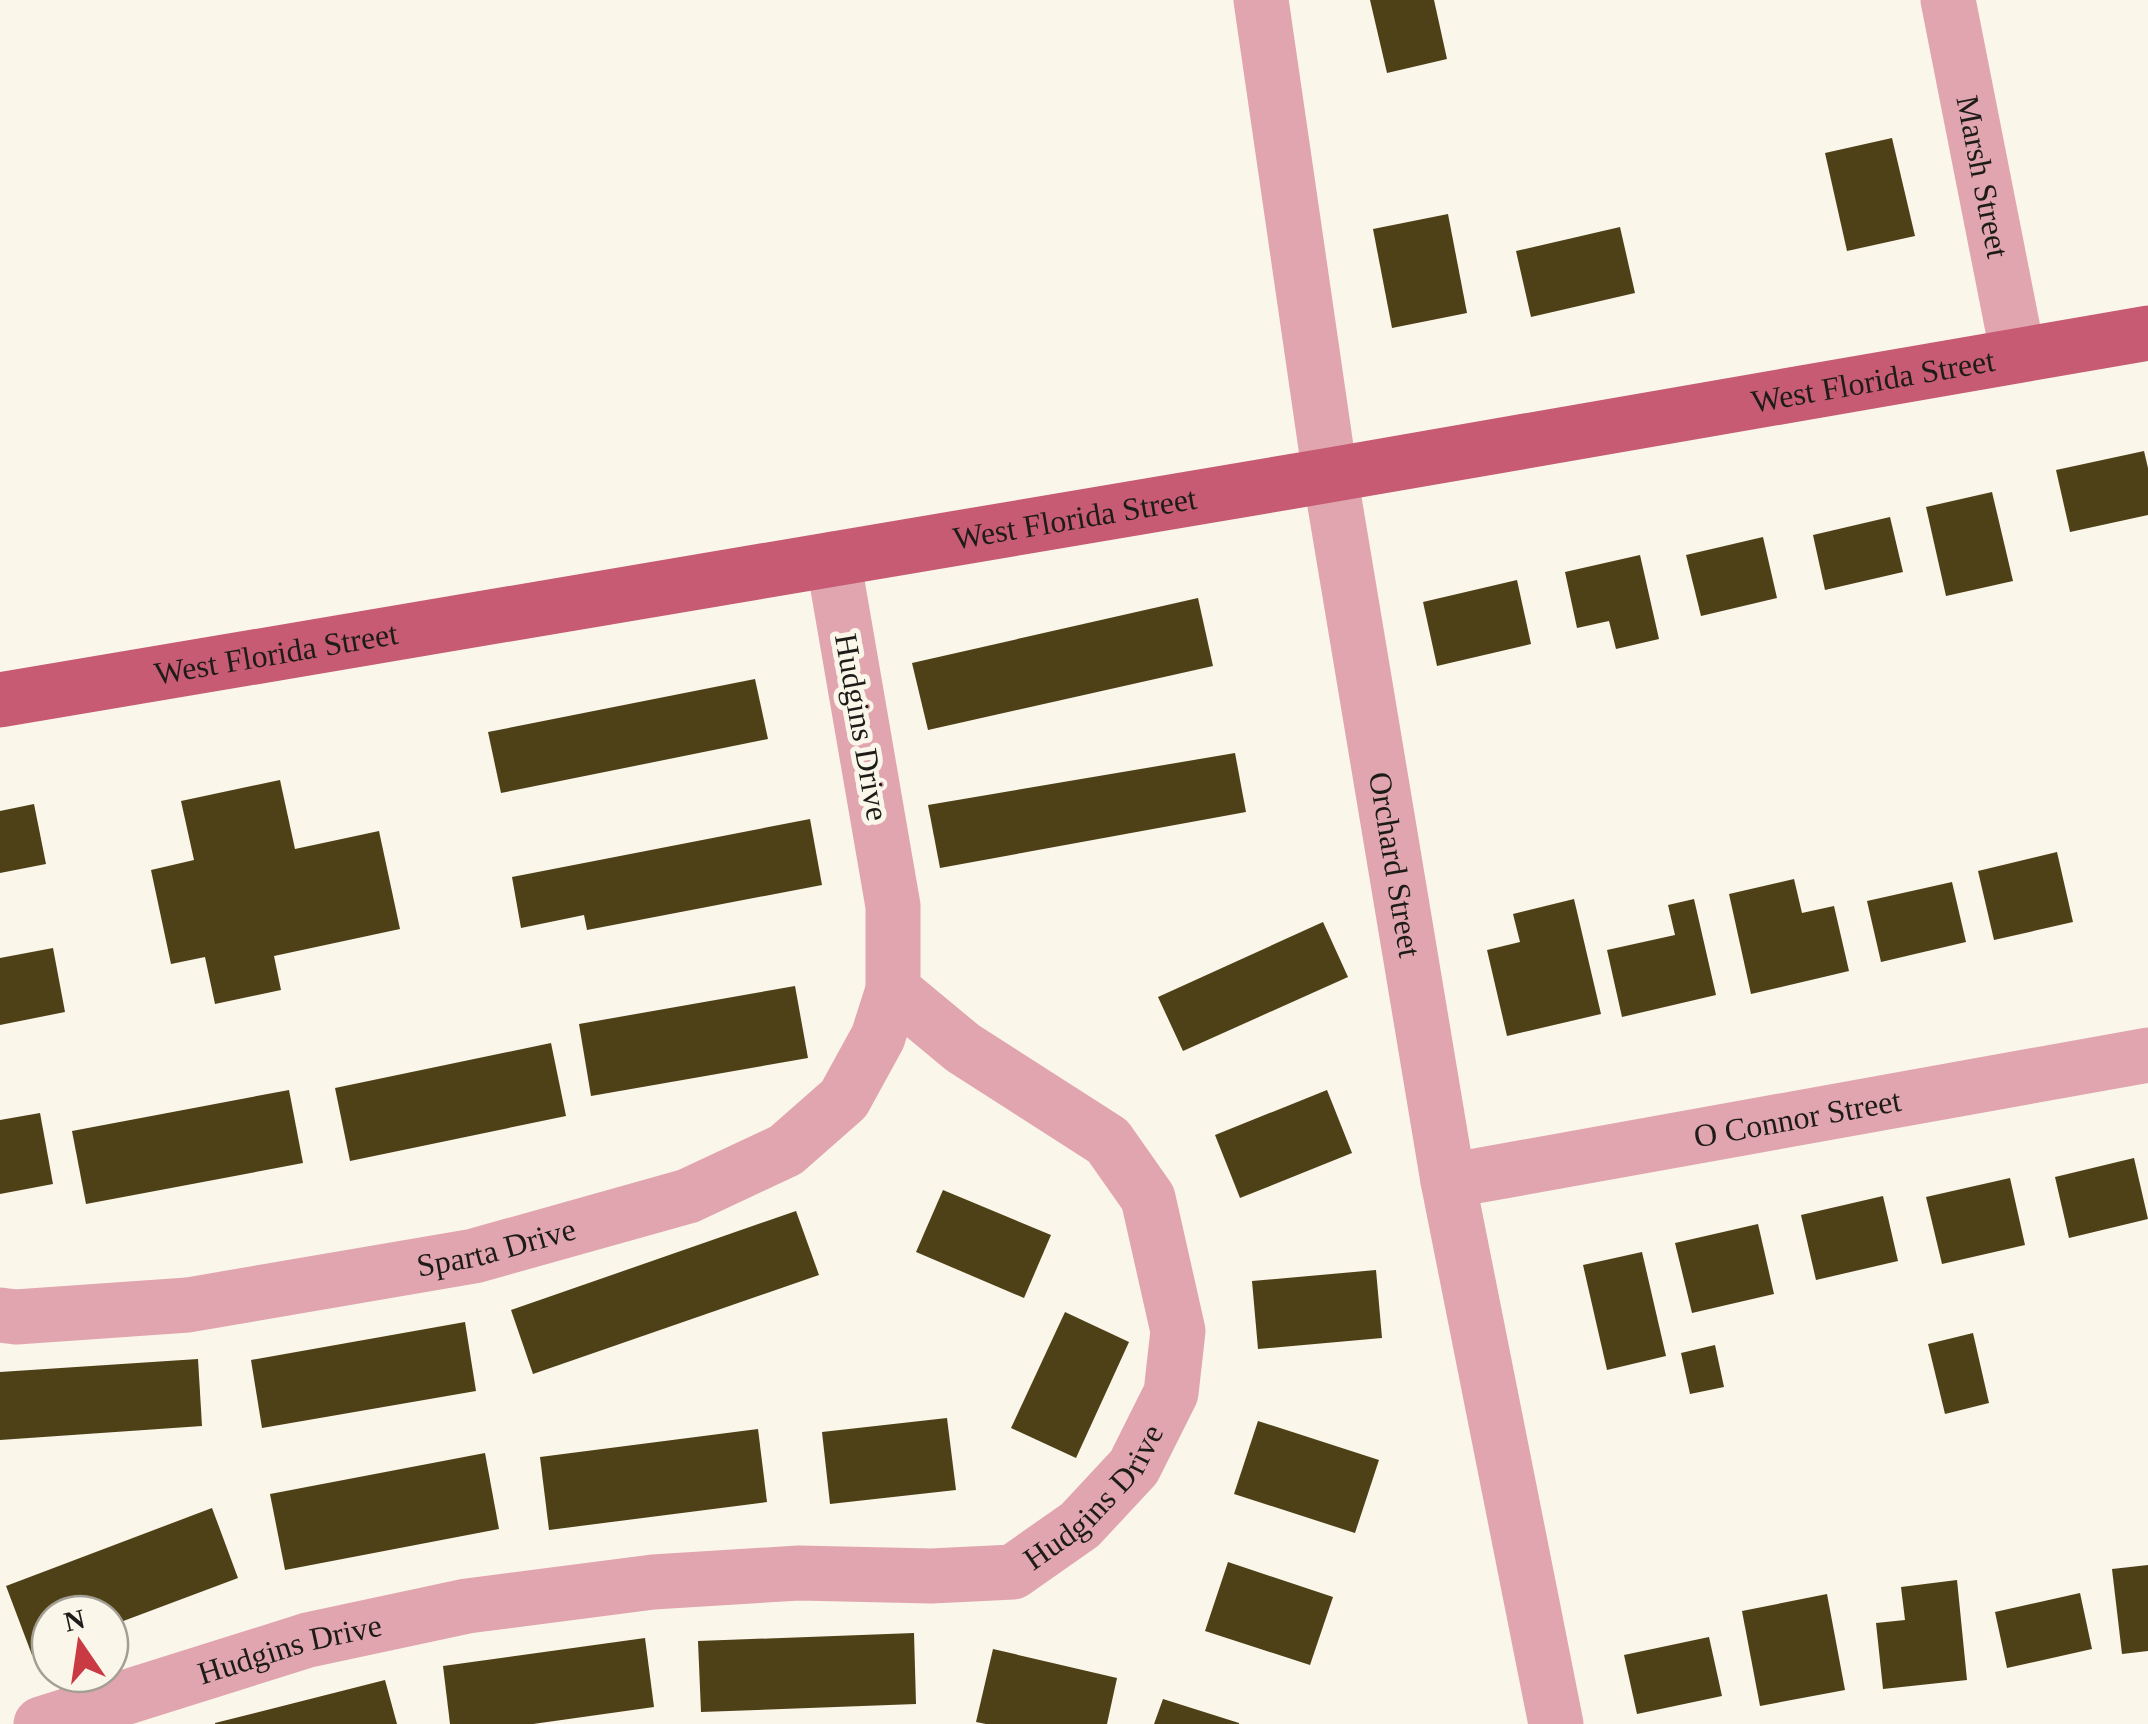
<svg xmlns="http://www.w3.org/2000/svg" width="2148" height="1724" font-family="'Times New Roman',serif">
  <style>
    .building { fill: #4e4118 }
    .lines { fill: none; stroke-linecap: round; stroke-linejoin: round }
    .minor { stroke: #e1a5af; stroke-width: 55 }
    .major { stroke: #c65b73; stroke-width: 55 }
    .labels { text-anchor: middle; dominant-baseline: central; stroke-width: 10; stroke-linejoin: round; paint-order: stroke }
    .street-label { font-size: 32px; fill: #1e1c18; stroke: #faf6e9 }
  </style>
  <rect width="100%" height="100%" fill="#faf6e9"/>
  <g class="building">
    <path d="M 1370,0 L 1434,0 L 1447,59 L 1387,73 Z"/>
    <path d="M 1892,138 L 1915,236 L 1847,251 L 1825,153 Z"/>
    <path d="M 1448,214 L 1467,313 L 1392,328 L 1373,229 Z"/>
    <path d="M 1620,227 L 1635,293 L 1531,317 L 1516,251 Z"/>
    <path d="M 2144,451 L 2148,468 L 2148,515 L 2070,532 L 2056,470 Z"/>
    <path d="M 1992,492 L 2013,581 L 1946,596 L 1926,507 Z"/>
    <path d="M 1890,517 L 1903,572 L 1825,590 L 1813,535 Z"/>
    <path d="M 1763,537 L 1777,598 L 1701,616 L 1686,555 Z"/>
    <path d="M 1640,555 L 1659,639 L 1616,649 L 1609,621 L 1577,628 L 1565,572 Z"/>
    <path d="M 1517,580 L 1531,644 L 1437,666 L 1423,602 Z"/>
    <path d="M 1198,598 L 1213,666 L 928,730 L 912,663 Z"/>
    <path d="M 755,679 L 768,739 L 501,793 L 488,732 Z"/>
    <path d="M 1235,753 L 1246,812 L 940,868 L 928,805 Z"/>
    <path d="M 280,780 L 295,849 L 379,831 L 400,929 L 274,956 L 281,990 L 215,1004 L 205,957 L 171,964 L 151,870 L 194,860 L 181,801 Z"/>
    <path d="M 34,804 L 46,864 L 0,873 L 0,811 Z"/>
    <path d="M 810,819 L 822,885 L 587,930 L 584,915 L 521,928 L 512,877 Z"/>
    <path d="M 2057,852 L 2073,922 L 1994,940 L 1978,871 Z"/>
    <path d="M 1794,879 L 1802,913 L 1834,906 L 1849,971 L 1751,994 L 1729,894 Z"/>
    <path d="M 1952,882 L 1966,942 L 1881,962 L 1867,901 Z"/>
    <path d="M 1574,899 L 1601,1014 L 1507,1036 L 1487,950 L 1520,942 L 1513,914 Z"/>
    <path d="M 1694,899 L 1716,995 L 1622,1017 L 1607,950 L 1675,935 L 1668,905 Z"/>
    <path d="M 1323,922 L 1348,977 L 1183,1051 L 1158,997 Z"/>
    <path d="M 53,948 L 65,1012 L 0,1025 L 0,958 Z"/>
    <path d="M 795,986 L 808,1058 L 591,1096 L 579,1024 Z"/>
    <path d="M 551,1043 L 566,1116 L 350,1161 L 335,1088 Z"/>
    <path d="M 289,1090 L 303,1163 L 86,1204 L 72,1131 Z"/>
    <path d="M 1327,1090 L 1352,1153 L 1240,1198 L 1215,1135 Z"/>
    <path d="M 40,1113 L 53,1184 L 0,1194 L 0,1120 Z"/>
    <path d="M 2134,1158 L 2148,1219 L 2069,1238 L 2055,1177 Z"/>
    <path d="M 2010,1178 L 2025,1245 L 1942,1264 L 1926,1197 Z"/>
    <path d="M 943,1190 L 1051,1235 L 1024,1298 L 916,1252 Z"/>
    <path d="M 1883,1196 L 1898,1261 L 1816,1280 L 1801,1215 Z"/>
    <path d="M 796,1211 L 819,1275 L 533,1374 L 511,1310 Z"/>
    <path d="M 1758,1224 L 1774,1294 L 1692,1313 L 1675,1243 Z"/>
    <path d="M 1642,1252 L 1666,1356 L 1607,1370 L 1583,1265 Z"/>
    <path d="M 1376,1270 L 1382,1338 L 1258,1349 L 1252,1281 Z"/>
    <path d="M 1065,1312 L 1129,1342 L 1076,1458 L 1011,1428 Z"/>
    <path d="M 465,1322 L 476,1391 L 262,1428 L 251,1360 Z"/>
    <path d="M 1973,1333 L 1989,1403 L 1945,1414 L 1928,1344 Z"/>
    <path d="M 1715,1345 L 1724,1387 L 1690,1394 L 1681,1353 Z"/>
    <path d="M 198,1359 L 202,1426 L 0,1440 L 0,1372 Z"/>
    <path d="M 947,1418 L 956,1490 L 830,1504 L 822,1432 Z"/>
    <path d="M 1258,1421 L 1379,1460 L 1355,1533 L 1234,1494 Z"/>
    <path d="M 758,1429 L 767,1502 L 549,1530 L 540,1457 Z"/>
    <path d="M 485,1453 L 499,1529 L 285,1570 L 270,1494 Z"/>
    <path d="M 212,1508 L 238,1578 L 110,1626 L 110,1614 L 50,1614 L 50,1649 L 32,1655 L 6,1586 Z"/>
    <path d="M 1228,1562 L 1333,1597 L 1310,1665 L 1205,1631 Z"/>
    <path d="M 2148,1565 L 2148,1651 L 2122,1654 L 2112,1569 Z"/>
    <path d="M 1957,1580 L 1967,1680 L 1883,1689 L 1876,1623 L 1905,1620 L 1901,1587 Z"/>
    <path d="M 2080,1593 L 2092,1649 L 2007,1668 L 1995,1612 Z"/>
    <path d="M 1827,1594 L 1845,1690 L 1760,1706 L 1742,1611 Z"/>
    <path d="M 914,1633 L 916,1704 L 701,1712 L 698,1641 Z"/>
    <path d="M 1709,1637 L 1722,1696 L 1637,1714 L 1624,1655 Z"/>
    <path d="M 645,1638 L 654,1707 L 533,1724 L 450,1724 L 443,1666 Z"/>
    <path d="M 993,1649 L 1117,1678 L 1107,1724 L 986,1724 L 976,1722 Z"/>
    <path d="M 385,1680 L 397,1724 L 215,1724 L 215,1723 Z"/>
    <path d="M 1163,1699 L 1239,1723 L 1239,1724 L 1154,1724 Z"/>
  </g>
  <g class="lines">
    <g class="minor">
      <path id="s1" d="M 1261,0 L 1330,475 L 1448,1181 L 1556,1724"/>
      <path id="s2" d="M 1948,0 L 2018,355"/>
      <path id="s3" d="M 1448,1181 L 2148,1055"/>
      <path id="s4" d="M 0,1315 L 16,1317 L 188,1305 L 474,1256 L 688,1196 L 786,1150 L 844,1099 L 878,1037 L 893,990"/>
      <path id="s5" d="M 41,1724 L 308,1640 L 467,1606 L 653,1582 L 799,1573 L 931,1576 L 1013,1572 L 1080,1525 L 1134,1467 L 1171,1393 L 1178,1331 L 1148,1198 L 1108,1141 L 963,1048 L 893,990 L 893,906 L 833,559"/>
    </g>
    <path class="major" id="s6" d="M 0,700 L 1330,475 L 2148,333"/>
  </g>
  <g class="labels">
    <g class="street-label">
      <text stroke="none"><textPath href="#s2" startOffset="180">Marsh Street</textPath></text>
      <text stroke="none"><textPath href="#s6" startOffset="1900">West Florida Street</textPath></text>
      <text stroke="none"><textPath href="#s6" startOffset="1090">West Florida Street</textPath></text>
      <text stroke="none"><textPath href="#s6" startOffset="280">West Florida Street</textPath></text>
      <text transform="translate(862 727) rotate(80)">Hudgins Drive</text>
      <text stroke="none"><textPath href="#s1" startOffset="875">Orchard Street</textPath></text>
      <text stroke="none"><textPath href="#s3" startOffset="355">O Connor Street</textPath></text>
      <text stroke="none"><textPath href="#s4" startOffset="502">Sparta Drive</textPath></text>
      <text stroke="none"><textPath href="#s5" startOffset="1102">Hudgins Drive</textPath></text>
      <text stroke="none"><textPath href="#s5" startOffset="260">Hudgins Drive</textPath></text>
    </g>
  </g>
  <g transform="translate(80 1644) rotate(347)"><circle r="48" fill="#faf6e9" stroke="#a29f95" stroke-width="2.5"/>
  <path d="M0-8L18 38L0 25L-18 38Z" fill="#ca3a43"/>
  <text y="-15" font-size="28" font-weight="bold" text-anchor="middle" fill="#1e1c18">N</text>
  </g>
</svg>
